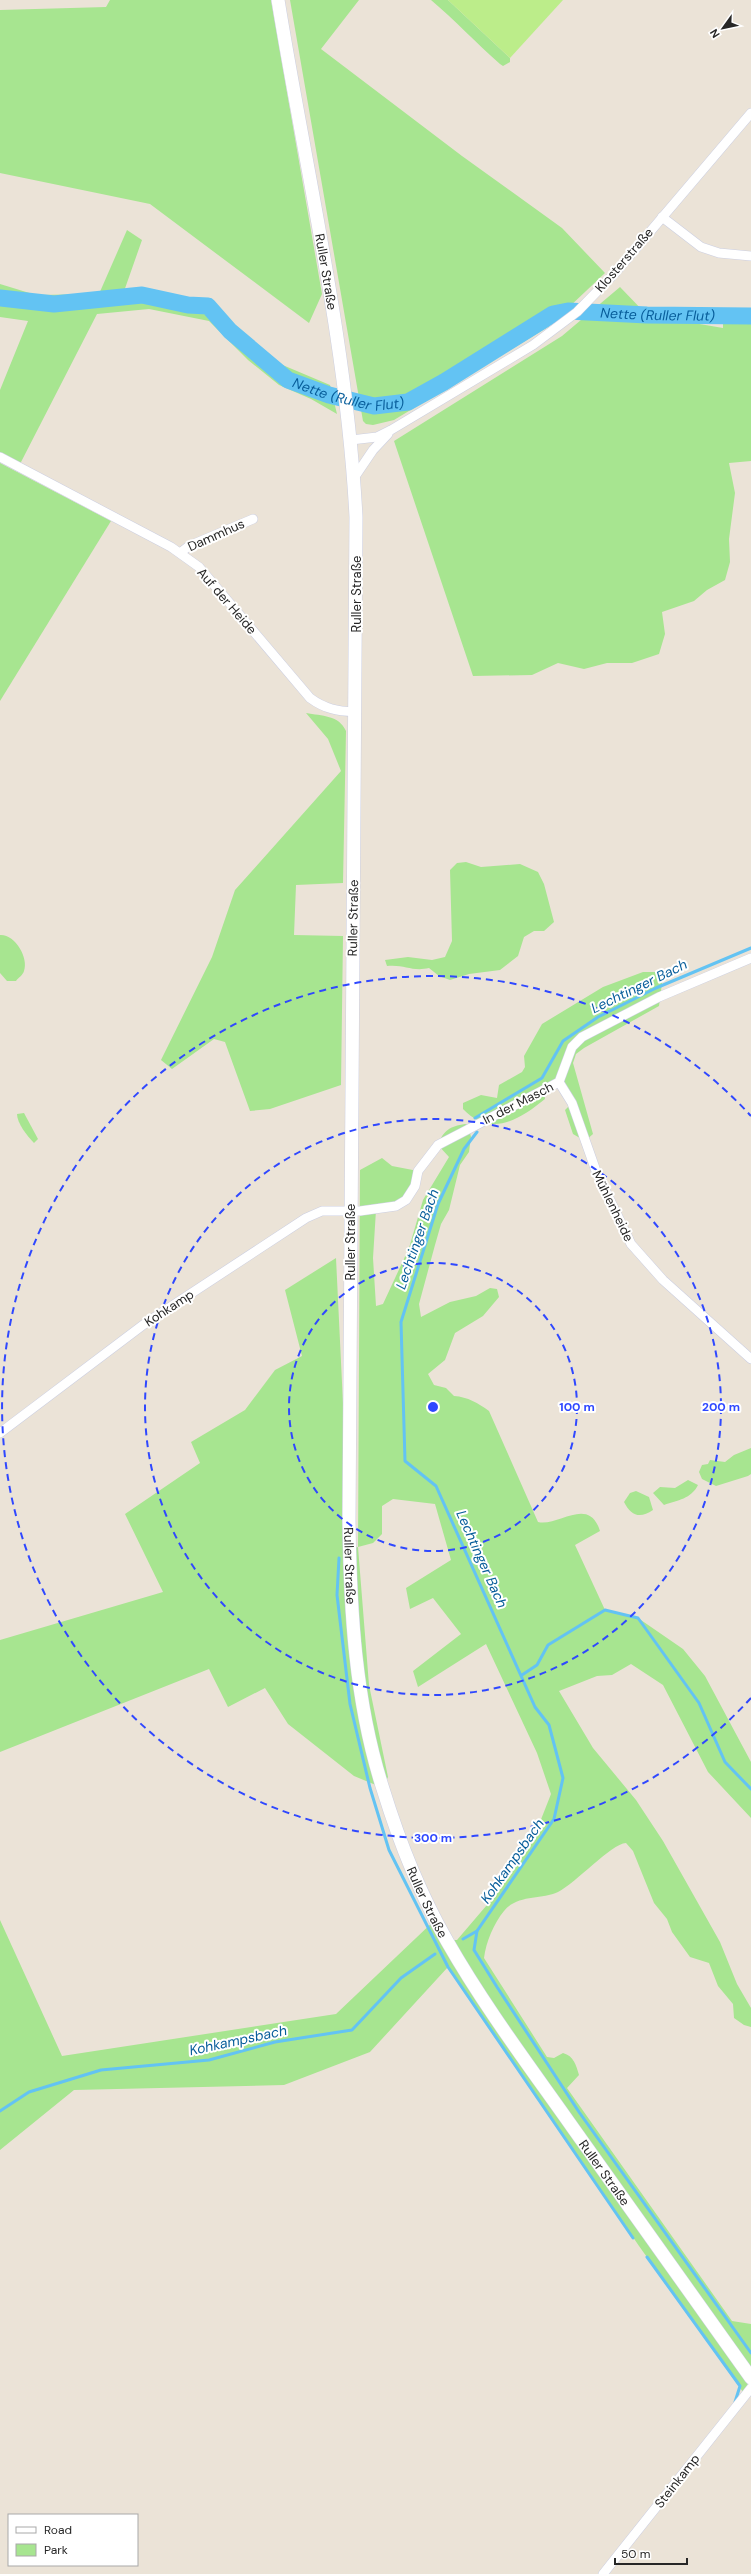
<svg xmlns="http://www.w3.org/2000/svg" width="751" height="2574" font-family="'DM Sans',sans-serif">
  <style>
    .green { fill: #a7e590 }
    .pitch { fill: #bced8a }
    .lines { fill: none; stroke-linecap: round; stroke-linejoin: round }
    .stream { stroke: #63c3f3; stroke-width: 3 }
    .river { stroke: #63c3f3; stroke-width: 17 }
    .street-casing { stroke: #cccfe1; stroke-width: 10 }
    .secondary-casing { stroke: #cccfe1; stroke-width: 14 }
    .street { stroke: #fff; stroke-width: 9 }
    .secondary { stroke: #fff; stroke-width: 13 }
    .ring { fill: none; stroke: #2f48ff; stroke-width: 2; stroke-dasharray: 7 5 }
    .labels { text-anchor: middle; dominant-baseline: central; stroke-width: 4; stroke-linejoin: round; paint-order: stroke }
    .street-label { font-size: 13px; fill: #272727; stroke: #fff }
    .water-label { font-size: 14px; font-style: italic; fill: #075d9a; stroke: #fff }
    .centre { fill: #2f48ff; stroke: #fff; stroke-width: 2 }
    .ring-label { font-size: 12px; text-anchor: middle; font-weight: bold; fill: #2f48ff; stroke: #fff; stroke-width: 4; stroke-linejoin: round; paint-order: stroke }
  </style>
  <rect width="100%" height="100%" fill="#ebe3d7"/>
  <g class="green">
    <path d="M 110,0 L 271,0 L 322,294 L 309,323 L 150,204 L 0,173 L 0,10 L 106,7 Z"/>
    <path d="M 290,0 L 359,0 L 321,49 L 462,156 L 562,228 L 605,273 L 548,327 L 394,420 L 373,425 L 366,424 L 363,421 Z"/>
    <path d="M 431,0 L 448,0 L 510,58 L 510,62 L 503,66 L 500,64 C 476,43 455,20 431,0 Z"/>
    <path d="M 127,230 L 142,240 L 122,297 L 142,295 L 188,305 L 208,306 L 266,358 L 330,385 L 337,414 L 311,399 L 279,385 L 248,360 L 209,321 L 149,309 L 97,314 L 20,464 L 0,453 L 0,390 L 28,321 L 0,317 L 0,284 L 36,295 L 99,294 Z"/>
    <path d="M 620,287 L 647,315 L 723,328 L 723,315 L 751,316 L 751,461 L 729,463 L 735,493 L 729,539 L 730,562 L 725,580 L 707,590 L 694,601 L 662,612 L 665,634 L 659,654 L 632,663 L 607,663 L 584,669 L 558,663 L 532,675 L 473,676 L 394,441 L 562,336 Z"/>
    <path d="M 0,463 L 111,521 L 0,701 Z"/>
    <path d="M 306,713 C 322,716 339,715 346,731 L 343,883 L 296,885 L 294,935 L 343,936 L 341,1085 L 270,1109 L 250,1111 L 225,1042 L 214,1039 L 172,1069 L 161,1060 L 212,957 L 235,890 L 341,771 L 328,739 Z"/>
    <path d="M 466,862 L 481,867 L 520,864 L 538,872 L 544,884 L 554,922 L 544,931 L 534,931 L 524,937 L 518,956 L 500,970 L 469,974 L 450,980 L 439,976 L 429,968 C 412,972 404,964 387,966 L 385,960 L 408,957 L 432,960 L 445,957 L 452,941 L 450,870 L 457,863 Z"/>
    <path d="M 0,935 C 15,934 29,958 24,971 C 23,975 18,978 16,981 L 7,981 L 0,973 Z"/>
    <path d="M 643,972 L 655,972 L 660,976 L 662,983 L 659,1006 L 584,1048 L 576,1054 L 573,1063 L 593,1134 L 585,1141 L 573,1134 L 565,1110 L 572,1103 L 558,1083 L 544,1090 L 545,1099 C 519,1120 491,1138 463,1109 L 463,1103 L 481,1095 L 497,1098 L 499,1085 L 522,1072 L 525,1067 L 524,1056 L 542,1024 L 603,987 Z"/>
    <path d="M 24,1113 L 38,1139 L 34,1143 C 27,1136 17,1123 17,1114 Z"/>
    <path d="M 465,1124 L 468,1125 L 471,1137 L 469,1152 L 460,1165 L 449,1210 L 441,1224 L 435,1245 L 419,1304 L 421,1317 L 450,1302 L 476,1296 L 490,1288 L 497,1289 L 499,1297 L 483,1316 L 455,1333 L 445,1360 L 428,1374 L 434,1385 L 446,1388 L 454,1396 C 468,1397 478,1403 489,1411 L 538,1522 C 558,1527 589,1495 600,1531 L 575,1545 L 605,1610 L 638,1618 L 683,1649 L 705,1676 L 751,1762 L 751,1818 L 708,1772 L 663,1685 L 631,1664 L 612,1675 L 597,1676 L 559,1691 L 593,1748 L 636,1800 L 663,1841 L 720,1942 L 737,1984 L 751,2008 L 751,2027 L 744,2025 L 734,2018 L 733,2004 L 718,1986 L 709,1963 L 690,1957 L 672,1932 L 667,1919 L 654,1903 L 633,1851 L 626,1843 C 611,1844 576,1883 558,1892 C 541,1900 518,1894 504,1911 C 494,1923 486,1942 484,1958 L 547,2057 L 554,2058 L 563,2053 C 574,2056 576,2065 579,2075 L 567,2088 L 732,2321 L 751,2324 L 751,2379 L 743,2392 L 639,2246 L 448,1967 L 370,2052 L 284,2085 L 74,2090 L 0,2150 L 0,1920 L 62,2056 L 336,2014 L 436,1919 L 447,1940 L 457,1940 L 498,1892 L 540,1822 L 551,1794 L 537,1753 L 486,1644 L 418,1687 L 413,1671 L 461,1634 L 433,1598 L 410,1609 L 406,1588 L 451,1560 L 435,1504 L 393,1499 L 382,1506 L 382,1534 L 373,1543 L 358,1547 L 369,1685 L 388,1777 L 383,1788 L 354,1776 L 288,1724 L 265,1688 L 228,1707 L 209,1669 L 0,1752 L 0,1640 L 163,1592 L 125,1514 L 200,1463 L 191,1442 L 245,1410 L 275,1370 L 302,1356 L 285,1290 L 336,1258 L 350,1549 L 358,1547 L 360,1170 L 382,1158 L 392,1166 L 418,1171 L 406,1200 L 376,1210 L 373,1258 L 376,1306 L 383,1304 L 409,1248 L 423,1200 L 449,1157 L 438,1145 C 443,1131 450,1126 465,1124 Z"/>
    <path d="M 751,1448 L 751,1474 L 748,1476 L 716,1486 L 702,1479 L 699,1472 L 702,1465 L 708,1464 L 710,1460 L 725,1462 L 734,1455 Z"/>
    <path d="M 688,1480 L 698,1485 C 691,1499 678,1500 664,1505 L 653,1493 L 660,1487 L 675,1488 Z"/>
    <path d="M 636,1491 L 649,1497 L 653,1510 C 640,1519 631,1516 624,1502 L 630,1493 Z"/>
  </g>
  <path class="pitch" d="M 448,0 L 563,0 L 510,58 Z"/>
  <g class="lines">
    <g class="stream">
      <path d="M 475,1118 L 542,1078 L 563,1041 L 598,1017 L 656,988 L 751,948"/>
      <path d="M 339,1558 L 337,1595 L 350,1704 L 370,1788 L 389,1850 L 448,1967 L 633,2238"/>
      <path d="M 522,1675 L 537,1665 L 548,1645 L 605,1610 L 638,1618 L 699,1703 L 725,1762 L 751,1789"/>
      <path d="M 477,1931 L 474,1950 L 497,1987 L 579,2112 L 751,2353"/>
      <path d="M 463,1939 L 477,1931 L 554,1819 L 563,1778 L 549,1725 L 535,1707 L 436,1486 L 405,1461 L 401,1322 L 438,1204 L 464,1149 L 477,1132"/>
      <path d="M 0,2111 L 29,2092 L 101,2070 L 209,2060 L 275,2042 L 352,2030 L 401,1978 L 435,1954"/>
      <path d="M 647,2257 L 740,2386 L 735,2402"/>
    </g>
    <path class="river" id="s1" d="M 0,298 L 54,304 L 142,295 L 188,305 L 208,306 L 230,331 L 288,380 L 329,395 L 374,406 L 408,402 L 444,382 L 553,314 L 568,311 L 647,315 L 751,316"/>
    <defs>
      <g id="street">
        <path d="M 662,217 L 701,247 L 719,253 L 751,256"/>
        <path d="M 351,440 L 377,437 L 391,430 L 533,345 L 577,312 L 615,273 L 751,113"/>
        <path d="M 0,457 L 171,547 L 199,567 L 310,698 C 325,709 337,711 355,712"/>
        <path d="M 354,478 L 373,450 L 388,434"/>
        <path d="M 180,553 L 189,546 L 253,519"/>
        <path d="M 559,1082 L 572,1103 L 596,1171 L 631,1244 L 663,1280 L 751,1359"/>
        <path d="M 0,1433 L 143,1325 L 306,1218 L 322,1211 L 360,1211 L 396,1206 L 406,1200 L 415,1186 L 418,1171 L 438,1145 L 559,1082 L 572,1047 L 582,1037 L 659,997 L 751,958"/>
        <path d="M 603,2574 L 751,2388"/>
      </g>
      <g id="secondary">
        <path id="s2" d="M 278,0 C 306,172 347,343 356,517 L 349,1519 C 350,1609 355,1702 383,1789 C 399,1841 420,1894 447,1941 C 484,2006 530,2067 573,2128 C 632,2211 692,2294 751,2378"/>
      </g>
    </defs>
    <use href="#street" class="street-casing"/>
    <use href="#secondary" class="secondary-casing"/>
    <use href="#street" class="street"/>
    <use href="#secondary" class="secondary"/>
  </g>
  <g class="ring">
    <circle cx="433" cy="1407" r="144"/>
    <circle cx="433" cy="1407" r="288"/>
    <path d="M751 1698A431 431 0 1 1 751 1116"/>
  </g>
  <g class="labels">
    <g class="street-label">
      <text transform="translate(624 260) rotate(-49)">Klosterstraße</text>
      <text stroke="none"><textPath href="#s2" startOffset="276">Ruller Straße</textPath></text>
      <text transform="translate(216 535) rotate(-24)">Dammhus</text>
      <text transform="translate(356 594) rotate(-90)">Ruller Straße</text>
      <text transform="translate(227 601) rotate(49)">Auf der Heide</text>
      <text transform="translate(353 918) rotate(-89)">Ruller Straße</text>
      <text transform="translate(518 1103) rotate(-27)">In der Masch</text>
      <text transform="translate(613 1206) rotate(64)">Mühlenheide</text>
      <text transform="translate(350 1242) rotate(-90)">Ruller Straße</text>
      <text transform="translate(169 1308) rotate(-33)">Kohkamp</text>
      <text stroke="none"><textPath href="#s2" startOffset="1572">Ruller Straße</textPath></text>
      <text stroke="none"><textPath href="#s2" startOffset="1920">Ruller Straße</textPath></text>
      <text stroke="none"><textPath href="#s2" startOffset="2244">Ruller Straße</textPath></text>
      <text transform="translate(677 2481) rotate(-52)">Steinkamp</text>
    </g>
    <g class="water-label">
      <text stroke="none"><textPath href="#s1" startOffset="718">Nette (Ruller Flut)</textPath></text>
      <text stroke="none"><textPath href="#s1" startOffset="382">Nette (Ruller Flut)</textPath></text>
      <text transform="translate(639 986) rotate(-26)">Lechtinger Bach</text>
      <text transform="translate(417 1239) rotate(-71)">Lechtinger Bach</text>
      <text transform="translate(482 1559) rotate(66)">Lechtinger Bach</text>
      <text transform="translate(512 1861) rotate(-55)">Kohkampsbach</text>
      <text transform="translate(238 2040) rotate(-12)">Kohkampsbach</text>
    </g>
  </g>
  <circle cx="433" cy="1407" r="6" class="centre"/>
  <g class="ring-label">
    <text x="577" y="1411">100 m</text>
    <text x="721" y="1411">200 m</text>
    <text x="433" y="1842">300 m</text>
  </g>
  <rect x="8" y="2514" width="130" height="52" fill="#ffffff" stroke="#a9a9a9"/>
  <rect x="16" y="2527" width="20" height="6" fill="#ffffff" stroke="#a9a9a9"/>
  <text x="44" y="2534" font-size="12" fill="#272727">Road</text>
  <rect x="16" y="2544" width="20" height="12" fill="#a7e590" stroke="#a9a9a9"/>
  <text x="44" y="2554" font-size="12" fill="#272727">Park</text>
  <g transform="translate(723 28) rotate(237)" stroke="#ffffff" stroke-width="3" paint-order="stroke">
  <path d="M0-3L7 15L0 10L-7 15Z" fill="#272727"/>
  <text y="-6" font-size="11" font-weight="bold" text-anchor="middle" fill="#272727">N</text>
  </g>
  <path d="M615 2558v6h72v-6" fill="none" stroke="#272727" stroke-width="2"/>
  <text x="621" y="2558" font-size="12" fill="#272727" stroke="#ffffff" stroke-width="3" paint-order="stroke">50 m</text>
</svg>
